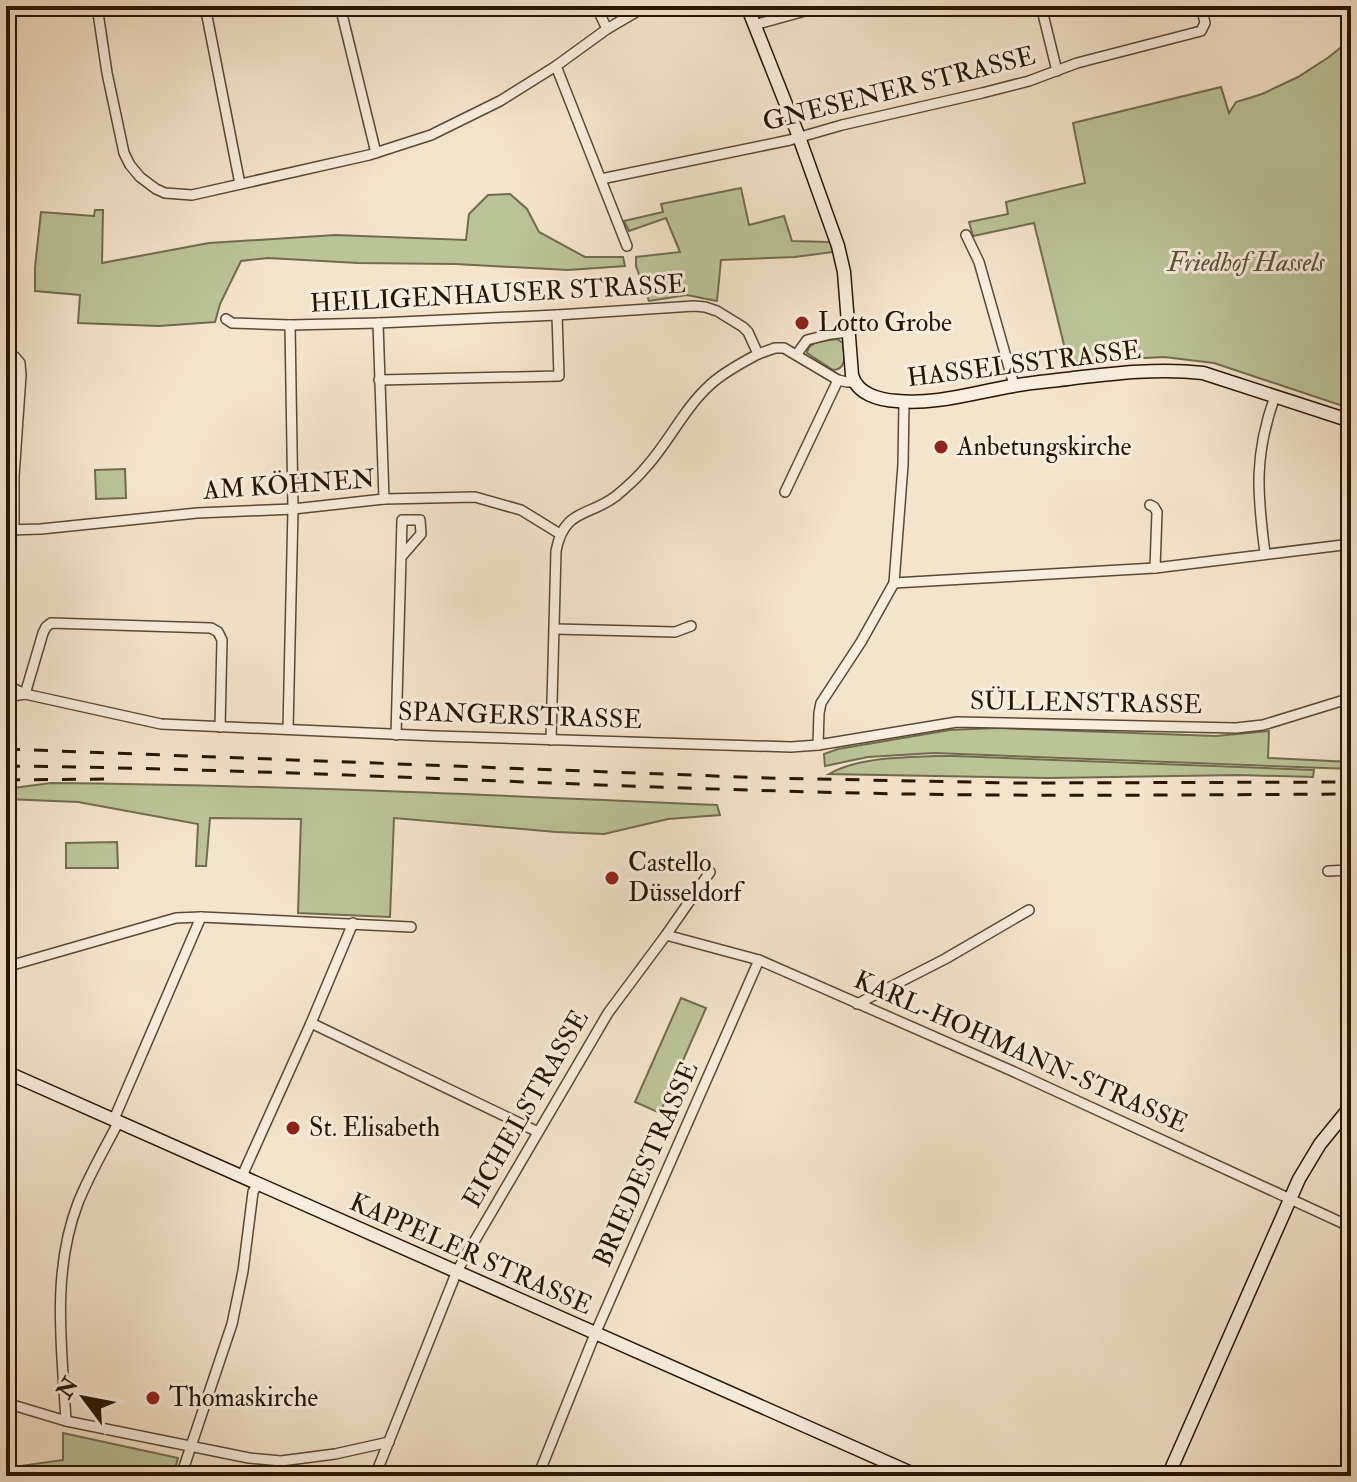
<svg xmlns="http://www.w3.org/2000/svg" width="1357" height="1482" font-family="'IM FELL Double Pica',serif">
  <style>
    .green { fill: #bbc499; stroke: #716c4e; stroke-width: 2 }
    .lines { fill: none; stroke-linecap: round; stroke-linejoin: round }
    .street-casing { stroke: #5a4934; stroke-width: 12 }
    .secondary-casing { stroke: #271502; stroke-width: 15 }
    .street { stroke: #f8edde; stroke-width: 9 }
    .secondary { stroke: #f8edde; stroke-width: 12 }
    .rail { stroke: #271502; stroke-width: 3; stroke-dasharray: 14 14; stroke-linecap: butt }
    .poi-dot { fill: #8f2418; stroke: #f8edde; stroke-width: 3 }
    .labels { text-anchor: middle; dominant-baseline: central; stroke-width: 6; stroke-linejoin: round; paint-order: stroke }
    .street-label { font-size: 26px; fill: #271502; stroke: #f8edde }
    .park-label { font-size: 26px; font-style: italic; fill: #5b5237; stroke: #f8edde }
    .poi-label { font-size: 26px; fill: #271502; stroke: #f8edde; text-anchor: start }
  </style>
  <rect width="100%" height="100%" fill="#f5e4cc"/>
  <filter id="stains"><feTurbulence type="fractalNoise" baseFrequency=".0025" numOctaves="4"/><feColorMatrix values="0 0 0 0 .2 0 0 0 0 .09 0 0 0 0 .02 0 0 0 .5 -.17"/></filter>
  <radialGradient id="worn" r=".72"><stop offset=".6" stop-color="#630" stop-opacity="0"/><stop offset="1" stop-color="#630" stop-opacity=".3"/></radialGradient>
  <g class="green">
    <path d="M 1351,39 L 1351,406 L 1346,407 L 1214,363 L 1164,357 L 1066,362 L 1065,349 L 1034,223 L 973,236 L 969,222 L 1008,214 L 1006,202 L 1085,183 L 1073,123 L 1221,87 L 1229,113 L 1236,102 L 1262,94 L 1298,77 L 1329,57 Z"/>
    <path d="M 741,188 L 749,225 L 784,216 L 792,241 L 830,242 L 833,252 L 795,257 L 721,260 L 717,301 L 687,295 L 649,301 L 636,266 L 636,257 L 680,252 L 666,218 L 629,231 L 624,221 L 663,212 L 661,204 Z"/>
    <path d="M 510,194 L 527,209 L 539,232 L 585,257 L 623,257 L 625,266 L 568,270 L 455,264 L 358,263 L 268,258 L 241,261 L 220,304 L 215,322 L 159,326 L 78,323 L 80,295 L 35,291 L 35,267 L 41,212 L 94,216 L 95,210 L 103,210 L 102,263 L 209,243 L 335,235 L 466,240 L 469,214 L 488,195 Z"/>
    <path d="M 837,339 L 843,343 C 844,354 848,369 833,370 L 807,353 C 808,340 826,341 837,339 Z"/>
    <path d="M 125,469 L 126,498 L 96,499 L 95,470 Z"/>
    <path d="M 996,728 L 1216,736 L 1269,731 L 1268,758 L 1351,762 L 1351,769 L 934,753 L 868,757 L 825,766 L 824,754 L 838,749 L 950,730 Z"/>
    <path d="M 934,756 L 955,756 L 1314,770 L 1313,777 L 1239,775 L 1049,778 L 829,774 C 859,757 899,758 934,756 Z"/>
    <path d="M 51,783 C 273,785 495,795 717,805 L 720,815 L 668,819 L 604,834 L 556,832 L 394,818 L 390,917 L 298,913 L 301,819 L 210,818 L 206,866 L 196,866 L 198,824 L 78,802 L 6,799 L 6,789 Z"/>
    <path d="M 117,842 L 118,868 L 66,868 L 66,843 Z"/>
    <path d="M 681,998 L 706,1008 L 660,1113 L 635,1102 Z"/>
    <path d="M 63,1433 L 178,1458 L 173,1476 L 6,1476 L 6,1468 L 63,1460 Z"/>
  </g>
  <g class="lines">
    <defs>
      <g id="street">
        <path d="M 97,6 L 107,73 L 124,153 L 130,165 L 140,177 L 156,189 L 165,193 L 192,195 L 369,155 L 431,135 L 500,101 L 556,66 L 607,29 L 646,6"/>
        <path d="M 205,6 L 240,184"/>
        <path d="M 340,6 L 376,153"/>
        <path d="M 596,6 L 607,29"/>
        <path d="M 1041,6 L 1057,71"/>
        <path d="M 754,25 L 823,6"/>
        <path d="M 556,66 L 627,246"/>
        <path d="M 601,179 L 790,140 L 842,125 L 982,93 L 1029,81 L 1077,63 L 1201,31 L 1205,23 L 1201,6"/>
        <path d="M 966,235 L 979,262 L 1014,385"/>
        <path d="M 226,319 L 232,323 L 290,325 L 378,323 L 557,315 L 694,306 L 705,307 L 717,311 L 743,327 L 748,332 L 758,354 L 775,348 L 784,348 L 838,380 L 847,382 L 854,382"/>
        <path d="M 378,323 L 384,499"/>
        <path d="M 797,354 L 807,340 L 831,334 L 849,332"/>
        <path d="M 379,380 L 559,376 L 557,315"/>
        <path d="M 785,492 L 838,380"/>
        <path d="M 1150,505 L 1154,507 L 1157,512 L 1155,568"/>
        <path d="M 6,530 L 41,529 L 197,513 L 293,509 L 384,499 L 475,497 L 521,510 L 560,534"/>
        <path d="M 14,531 L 14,476 L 21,375 L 20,363 L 15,357"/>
        <path d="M 1265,553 C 1257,492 1254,455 1275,396"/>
        <path d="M 894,583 L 1155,568 L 1351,544"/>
        <path d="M 555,629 L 675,632 L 691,626"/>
        <path d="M 6,685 L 25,694 L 161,724 L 435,736 L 791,747 L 818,745 L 957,722 L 1236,728 L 1263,725 L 1351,698"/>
        <path d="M 25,694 L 43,633 L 46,627 L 51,623 L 211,628 L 218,632 L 222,640 L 220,727"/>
        <path d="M 6,697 L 25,694"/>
        <path d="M 288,729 L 293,509 L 290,325"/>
        <path d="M 396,735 L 401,557 L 421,534 L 420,520 L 402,520 L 401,557"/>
        <path d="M 551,740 L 556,551 C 564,508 589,517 616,496 C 627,487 638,477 647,466 C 670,440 685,407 711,384 C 724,372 743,362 758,354"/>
        <path d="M 818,745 L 819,713 L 821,703 L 861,642 L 894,583 L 903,465 L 904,402"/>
        <path d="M 1328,871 L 1351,870"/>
        <path d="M 666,935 L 759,960 L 1010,1070 L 1351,1227"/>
        <path d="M 9,966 L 176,918 L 201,917 L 411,927"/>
        <path d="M 857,1004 L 945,959 L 1029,910"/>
        <path d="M 311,1023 L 538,1132"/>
        <path d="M 114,1119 L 201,917"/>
        <path d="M 242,1176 L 311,1023 L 353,923"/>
        <path d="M 6,1403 L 66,1421 L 249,1458 L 281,1461 L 335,1454 L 389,1442"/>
        <path d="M 66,1421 C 62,1349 51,1273 78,1203 C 89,1175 105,1148 119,1121"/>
        <path d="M 183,1470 L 232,1324 L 243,1271 L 253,1192 L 258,1183"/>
        <path d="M 375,1476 L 457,1271 L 608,1013 L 666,935 L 710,872"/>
        <path d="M 538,1476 L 595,1334 L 759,960"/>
      </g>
      <g id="secondary">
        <path d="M 747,6 L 799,137 L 838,246 L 844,272 L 852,375 C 857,394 879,400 897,401 C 936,405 975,392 1013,386 C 1033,382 1054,381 1074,378 C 1117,373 1160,368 1203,373 L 1351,421"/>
        <path d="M 6,1072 L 918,1476"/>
        <path d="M 1168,1476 L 1299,1179 L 1320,1144 L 1351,1106"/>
      </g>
    </defs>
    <use href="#street" class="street-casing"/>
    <use href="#secondary" class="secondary-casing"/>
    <use href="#street" class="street"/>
    <use href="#secondary" class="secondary"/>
    <g class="rail">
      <path d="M 6,749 L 768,778 L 1015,783 L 1351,782"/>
      <path d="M 6,766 C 276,769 547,785 817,792 C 995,797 1173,795 1351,794"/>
      <path d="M 6,780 L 111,779"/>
    </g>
  </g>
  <g class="poi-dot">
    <circle cx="802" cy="323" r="8"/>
    <circle cx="941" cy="447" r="8"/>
    <circle cx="612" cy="878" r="8"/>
    <circle cx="293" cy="1128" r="8"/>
    <circle cx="153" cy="1398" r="8"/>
  </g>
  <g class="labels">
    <g class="street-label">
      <text transform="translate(899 89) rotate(-14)">GNESENER STRASSE</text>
      <text transform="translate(498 294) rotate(-3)">HEILIGENHAUSER STRASSE</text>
      <text transform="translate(1024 364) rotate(-7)">HASSELSSTRASSE</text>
      <text transform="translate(289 485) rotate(-4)">AM KÖHNEN</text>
      <text transform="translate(1086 703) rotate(1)">SÜLLENSTRASSE</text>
      <text transform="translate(520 716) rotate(2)">SPANGERSTRASSE</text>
      <text transform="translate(1021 1052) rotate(24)">KARL-HOHMANN-STRASSE</text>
      <text transform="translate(526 1109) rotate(-60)">EICHELSTRASSE</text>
      <text transform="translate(646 1164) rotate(-66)">BRIEDESTRASSE</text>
      <text transform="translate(471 1254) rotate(24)">KAPPELER STRASSE</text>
    </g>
    <g class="park-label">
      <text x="1246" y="263">Friedhof Hassels</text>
    </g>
    <g class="poi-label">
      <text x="818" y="323">Lotto Grobe</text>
      <text x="957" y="447">Anbetungskirche</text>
      <text x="628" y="863">Castello<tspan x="628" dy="30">Düsseldorf</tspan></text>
      <text x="309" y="1128">St. Elisabeth</text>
      <text x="169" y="1398">Thomaskirche</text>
    </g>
  </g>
  <rect width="1357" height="1482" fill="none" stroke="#f5e4cc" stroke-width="32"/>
  <rect x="8" y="8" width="1341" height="1466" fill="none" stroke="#271502" stroke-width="4"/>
  <rect x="16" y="16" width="1325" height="1450" fill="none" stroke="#271502" stroke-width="2"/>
  <g transform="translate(84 1398) rotate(302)" stroke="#f8edde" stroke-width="6" paint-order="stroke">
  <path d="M0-6L14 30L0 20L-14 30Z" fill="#271502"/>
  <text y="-12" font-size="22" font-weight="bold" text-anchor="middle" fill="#271502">N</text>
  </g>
  <rect width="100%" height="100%" filter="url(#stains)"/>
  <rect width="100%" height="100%" fill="url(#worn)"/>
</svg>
